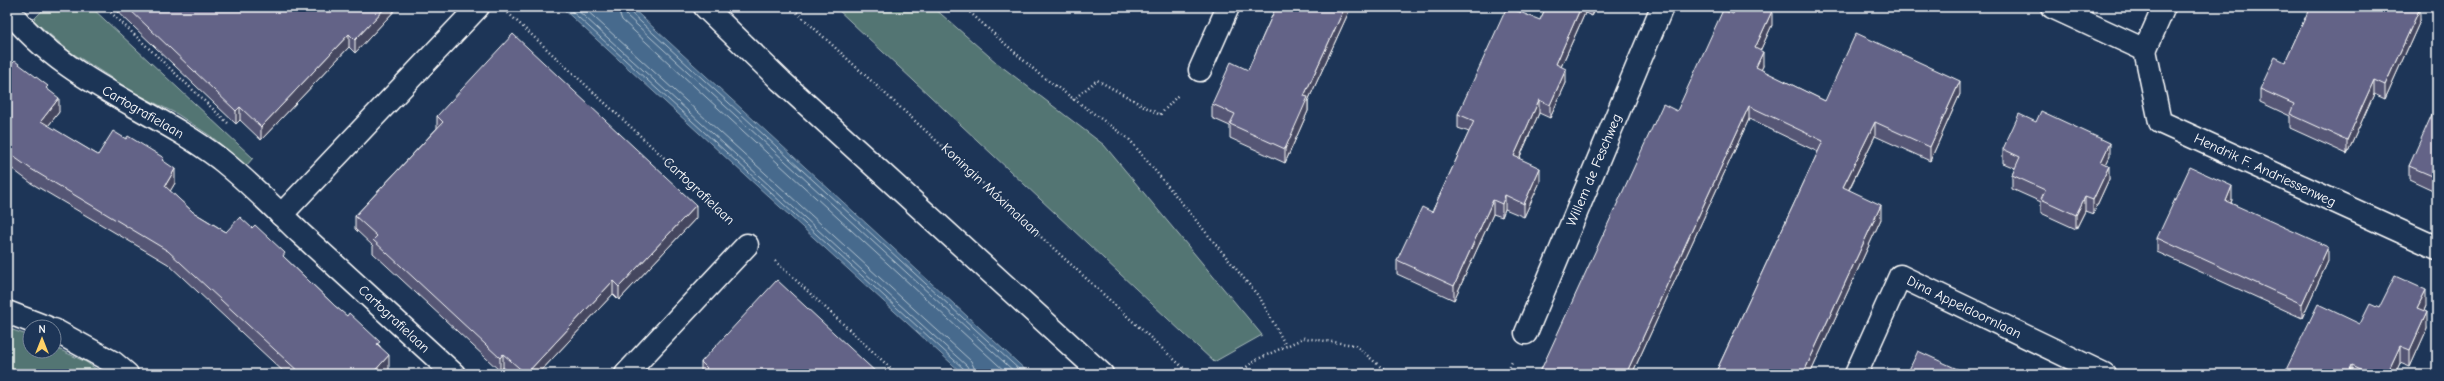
<svg xmlns="http://www.w3.org/2000/svg" width="2444" height="381" font-family="'Comic Neue',sans-serif">
  <style>
    .green { fill: #527473; stroke: #a8bab9 }
    .water { fill: #466b8d; stroke: #90a6bb }
    .lines { fill: none; stroke-linecap: round; stroke-linejoin: round }
    .shore { stroke: #b5c4d1; stroke-width: 1 }
    .minor-casing { stroke: #fff; stroke-width: 25 }
    .secondary-casing { stroke: #fff; stroke-width: 25 }
    .path { stroke: #fff; stroke-width: 2.5; stroke-dasharray: 1 3; stroke-linecap: butt }
    .minor { stroke: #1d3557; stroke-width: 22 }
    .secondary { stroke: #1d3557; stroke-width: 22 }
    .wall { fill: #555674; stroke: #fff }
    .shaded-wall { fill: #45465e; stroke: #fff }
    .building { fill: #636487; stroke: #fff }
    .labels { text-anchor: middle; dominant-baseline: central; stroke-width: 3; stroke-linejoin: round; paint-order: stroke }
    .street-label { font-size: 14px; fill: #fff; stroke: #1d3557 }
  </style>
  <rect width="100%" height="100%" fill="#1d3557"/>
  <filter id="ink" filterUnits="userSpaceOnUse"><feTurbulence type="fractalNoise" baseFrequency=".025" numOctaves="2"/><feDisplacementMap in="SourceGraphic" scale="8" xChannelSelector="R" yChannelSelector="G"/><feConvolveMatrix kernelMatrix="1 2 1 2 8 2 1 2 1" color-interpolation-filters="sRGB"/></filter>
  <g filter="url(#ink)">
    <g class="green">
      <path d="M 46,7 L 91,7 L 253,158 L 246,166 L 212,137 L 177,114 L 135,93 L 69,51 L 33,20 Z"/>
      <path d="M 835,7 L 933,7 L 997,63 L 1104,145 L 1262,335 L 1214,362 Z"/>
      <path d="M 7,328 L 30,336 L 30,351 L 54,351 L 54,347 L 86,362 L 103,374 L 7,374 Z"/>
    </g>
    <path class="water" d="M 561,7 L 631,7 L 1030,374 L 963,374 Z"/>
    <g class="lines">
      <g class="shore">
        <path d="M 567,7 L 964,369 L 966,374"/>
        <path d="M 574,7 L 967,366 L 971,374"/>
        <path d="M 583,7 L 971,361 L 977,374"/>
        <path d="M 617,7 L 622,20 L 1008,374"/>
        <path d="M 623,7 L 626,15 L 1017,374"/>
        <path d="M 628,7 L 630,12 L 1024,374"/>
      </g>
      <defs>
        <g id="minor">
          <path d="M 2052,7 L 2145,50"/>
          <path d="M 7,8 C 64,82 148,105 220,159 C 248,181 274,208 300,233 C 351,280 403,327 454,374"/>
          <path d="M 2145,50 L 2160,122 L 2437,248"/>
          <path d="M 2145,50 L 2164,7"/>
          <path d="M 1200,70 L 1228,7"/>
          <path d="M 281,215 L 478,7"/>
          <path d="M 7,312 L 46,327"/>
          <path d="M 54,330 L 114,363 L 127,374"/>
          <path d="M 1526,333 L 1662,7"/>
          <path d="M 626,374 L 747,245"/>
          <path d="M 1856,374 L 1900,276 L 2104,374"/>
        </g>
        <path id="secondary" d="M 705,7 L 781,81 L 1102,374"/>
      </defs>
      <use href="#minor" class="minor-casing"/>
      <use href="#secondary" class="secondary-casing"/>
      <g class="path">
        <path d="M 105,7 L 230,125"/>
        <path d="M 791,7 L 1190,374"/>
        <path d="M 964,7 L 1039,74 L 1129,139 L 1260,298 L 1286,346"/>
        <path d="M 508,13 L 730,219"/>
        <path d="M 1073,100 L 1097,80 L 1160,115 L 1179,94"/>
        <path d="M 775,261 L 897,374"/>
        <path d="M 1237,374 L 1256,360 L 1304,338 L 1355,345 L 1389,374"/>
        <path d="M 1506,374 L 1512,362"/>
      </g>
      <use href="#minor" class="minor"/>
      <use href="#secondary" class="secondary"/>
    </g>
    <g class="wall">
      <path d="M 113,7 L 398,7 L 355,53 L 349,47 L 261,140 L 240,120 L 236,124 Z"/>
      <path d="M 1276,7 L 1351,7 L 1308,101 L 1308,111 L 1285,163 L 1230,138 L 1230,126 L 1212,118 L 1212,104 L 1248,70 Z"/>
      <path d="M 1546,7 L 1597,7 L 1592,16 L 1585,13 L 1561,67 L 1566,83 L 1550,118 L 1539,113 L 1519,159 L 1540,182 L 1524,217 L 1505,209 L 1502,217 L 1493,214 L 1454,300 L 1397,274 L 1397,260 L 1432,212 L 1469,132 L 1458,128 L 1458,114 L 1540,20 Z"/>
      <path d="M 2308,7 L 2418,7 L 2420,21 L 2385,99 L 2374,94 L 2347,154 L 2290,128 L 2290,116 L 2260,102 L 2260,89 L 2285,62 L 2310,8 Z"/>
      <path d="M 1733,14 L 1772,25 L 1760,51 L 1763,66 L 1761,70 L 1825,101 L 1960,94 L 1930,161 L 1875,136 L 1849,190 L 1881,219 L 1810,374 L 1715,374 L 1818,152 L 1749,119 L 1632,374 L 1539,374 L 1677,111 Z"/>
      <path d="M 7,60 L 48,90 L 59,112 L 48,126 L 98,155 L 164,162 L 175,183 L 170,191 L 193,212 L 226,232 L 285,258 L 335,306 L 380,346 L 389,369 L 384,374 L 286,374 L 168,264 L 31,183 L 7,165 Z"/>
      <path d="M 2437,114 L 2437,192 L 2409,179 L 2409,166 Z"/>
      <path d="M 437,116 L 696,218 L 619,300 L 613,294 L 538,374 L 511,374 L 503,367 L 500,371 L 373,253 L 373,246 L 355,229 L 355,216 L 437,128 Z"/>
      <path d="M 2036,122 L 2110,156 L 2106,164 L 2109,179 L 2093,214 L 2085,211 L 2076,229 L 2041,213 L 2041,202 L 2012,189 L 2012,175 L 2015,168 L 2003,163 L 2003,149 Z"/>
      <path d="M 2232,200 L 2231,203 L 2328,261 L 2302,318 L 2157,252 L 2157,238 Z"/>
      <path d="M 2426,306 L 2424,311 L 2427,329 L 2410,367 L 2400,363 L 2395,374 L 2284,374 L 2360,324 L 2379,308 Z"/>
      <path d="M 701,362 L 878,374 L 701,374 Z"/>
    </g>
    <g class="shaded-wall">
      <path d="M 386,7 L 398,7 L 355,53 L 355,40 Z"/>
      <path d="M 1345,7 L 1351,7 L 1308,101 L 1308,111 L 1285,163 L 1285,149 L 1304,96 Z"/>
      <path d="M 1581,7 L 1585,7 L 1585,13 L 1556,78 L 1556,64 Z"/>
      <path d="M 1592,7 L 1597,7 L 1592,16 Z"/>
      <path d="M 2420,8 L 2420,21 L 2385,99 L 2385,85 Z"/>
      <path d="M 1772,11 L 1772,25 L 1755,62 L 1755,48 Z"/>
      <path d="M 349,34 L 349,47 L 261,140 L 261,127 Z"/>
      <path d="M 1763,52 L 1763,66 L 1756,81 L 1756,67 Z"/>
      <path d="M 1566,69 L 1566,83 L 1550,118 L 1550,105 Z"/>
      <path d="M 2374,80 L 2374,94 L 2347,154 L 2347,140 Z"/>
      <path d="M 1960,81 L 1960,94 L 1930,161 L 1930,147 Z"/>
      <path d="M 59,98 L 59,112 L 41,135 L 41,121 Z"/>
      <path d="M 1539,100 L 1539,113 L 1514,170 L 1514,156 Z"/>
      <path d="M 1749,106 L 1749,119 L 1632,374 L 1626,374 Z"/>
      <path d="M 240,107 L 240,120 L 236,124 L 236,111 Z"/>
      <path d="M 1875,122 L 1875,136 L 1843,201 L 1843,187 Z"/>
      <path d="M 2110,143 L 2110,156 L 2101,175 L 2101,162 Z"/>
      <path d="M 2109,166 L 2109,179 L 2093,214 L 2093,200 Z"/>
      <path d="M 1540,168 L 1540,182 L 1524,217 L 1524,204 Z"/>
      <path d="M 175,169 L 175,183 L 165,200 L 165,186 Z"/>
      <path d="M 2232,186 L 2232,200 L 2226,215 L 2226,201 Z"/>
      <path d="M 1505,195 L 1505,209 L 1502,217 L 1502,204 Z"/>
      <path d="M 2085,197 L 2085,211 L 2076,229 L 2076,215 Z"/>
      <path d="M 1493,200 L 1493,214 L 1454,300 L 1454,286 Z"/>
      <path d="M 696,205 L 696,218 L 619,300 L 619,287 Z"/>
      <path d="M 1881,205 L 1881,219 L 1810,374 L 1803,374 Z"/>
      <path d="M 2328,247 L 2328,261 L 2302,318 L 2302,304 Z"/>
      <path d="M 613,281 L 613,294 L 538,374 L 526,374 Z"/>
      <path d="M 2426,290 L 2426,306 L 2417,325 L 2417,308 Z"/>
      <path d="M 2427,312 L 2427,329 L 2410,367 L 2410,350 Z"/>
      <path d="M 2400,346 L 2400,363 L 2395,374 L 2387,374 Z"/>
      <path d="M 503,354 L 503,367 L 500,371 L 500,358 Z"/>
      <path d="M 389,355 L 389,369 L 384,374 L 372,374 Z"/>
      <path d="M 2352,365 L 2352,374 L 2348,374 Z"/>
    </g>
    <g class="building">
      <path d="M 127,7 L 386,7 L 355,40 L 349,34 L 261,127 L 240,107 L 236,111 Z"/>
      <path d="M 1276,7 L 1345,7 L 1304,96 L 1308,97 L 1285,149 L 1230,124 L 1235,114 L 1212,104 L 1231,62 L 1248,70 Z"/>
      <path d="M 1507,7 L 1540,20 L 1546,7 L 1581,7 L 1556,64 L 1566,69 L 1550,105 L 1539,100 L 1514,156 L 1540,168 L 1524,204 L 1505,195 L 1502,204 L 1493,200 L 1454,286 L 1397,260 L 1422,207 L 1432,212 L 1474,121 L 1458,114 Z"/>
      <path d="M 1736,7 L 1763,7 L 1772,11 L 1755,48 L 1763,52 L 1756,67 L 1825,101 L 1856,33 L 1960,81 L 1930,147 L 1875,122 L 1843,187 L 1881,205 L 1803,374 L 1715,374 L 1823,141 L 1749,106 L 1626,374 L 1539,374 L 1663,104 L 1677,111 L 1723,10 L 1733,14 Z"/>
      <path d="M 2310,7 L 2418,7 L 2420,8 L 2385,85 L 2374,80 L 2347,140 L 2290,114 L 2294,104 L 2260,89 L 2275,57 L 2285,62 Z"/>
      <path d="M 513,34 L 696,205 L 619,287 L 613,281 L 526,374 L 503,354 L 500,358 L 373,240 L 377,236 L 355,216 L 443,122 L 437,116 Z"/>
      <path d="M 7,60 L 12,64 L 15,61 L 48,86 L 46,88 L 59,98 L 41,121 L 98,155 L 113,131 L 126,139 L 128,136 L 164,158 L 162,160 L 175,169 L 165,186 L 193,212 L 226,232 L 240,217 L 252,228 L 255,225 L 285,253 L 283,256 L 335,306 L 347,316 L 349,313 L 380,342 L 377,344 L 389,355 L 372,374 L 301,374 L 168,251 L 31,169 L 7,152 Z"/>
      <path d="M 2041,111 L 2110,143 L 2101,162 L 2109,166 L 2093,200 L 2085,197 L 2076,215 L 2041,199 L 2045,190 L 2012,175 L 2020,157 L 2003,149 L 2019,114 L 2036,122 Z"/>
      <path d="M 2433,112 L 2437,114 L 2437,178 L 2409,166 Z"/>
      <path d="M 2190,167 L 2232,186 L 2226,201 L 2328,247 L 2302,304 L 2157,238 Z"/>
      <path d="M 2395,276 L 2426,290 L 2417,308 L 2427,312 L 2410,350 L 2400,346 L 2387,374 L 2372,374 L 2352,365 L 2348,374 L 2284,374 L 2318,304 L 2360,324 L 2370,304 L 2379,308 Z"/>
      <path d="M 777,280 L 878,374 L 702,374 L 707,368 L 701,362 Z"/>
      <path d="M 1918,351 L 1968,374 L 1907,374 Z"/>
    </g>
  </g>
  <g class="labels">
    <g class="street-label">
      <text transform="translate(143 112) rotate(30)">Cartografielaan</text>
      <text transform="translate(1594 170) rotate(-67)">Willem de Feschweg</text>
      <text transform="translate(2265 170) rotate(25)">Hendrik F. Andriessenweg</text>
      <text transform="translate(991 190) rotate(43)">Koningin Máximalaan</text>
      <text transform="translate(699 191) rotate(43)">Cartografielaan</text>
      <text transform="translate(1964 307) rotate(26)">Dina Appeldoornlaan</text>
      <text transform="translate(394 319) rotate(43)">Cartografielaan</text>
    </g>
  </g>
  <rect width="2444" height="381" fill="none" stroke="#1d3557" stroke-width="24"/>
  <rect x="12" y="12" width="2420" height="357" fill="none" stroke="#fff" stroke-width="1.5" filter="url(#ink)"/>
  <g transform="translate(42 339)"><circle r="19" fill="#1d3557" stroke="#77869a"/>
  <path d="M0-3L7 15L0 10L-7 15Z" fill="#ffd166"/>
  <text y="-6" font-size="11" font-weight="bold" text-anchor="middle" fill="#ffffff">N</text>
  </g>
</svg>
